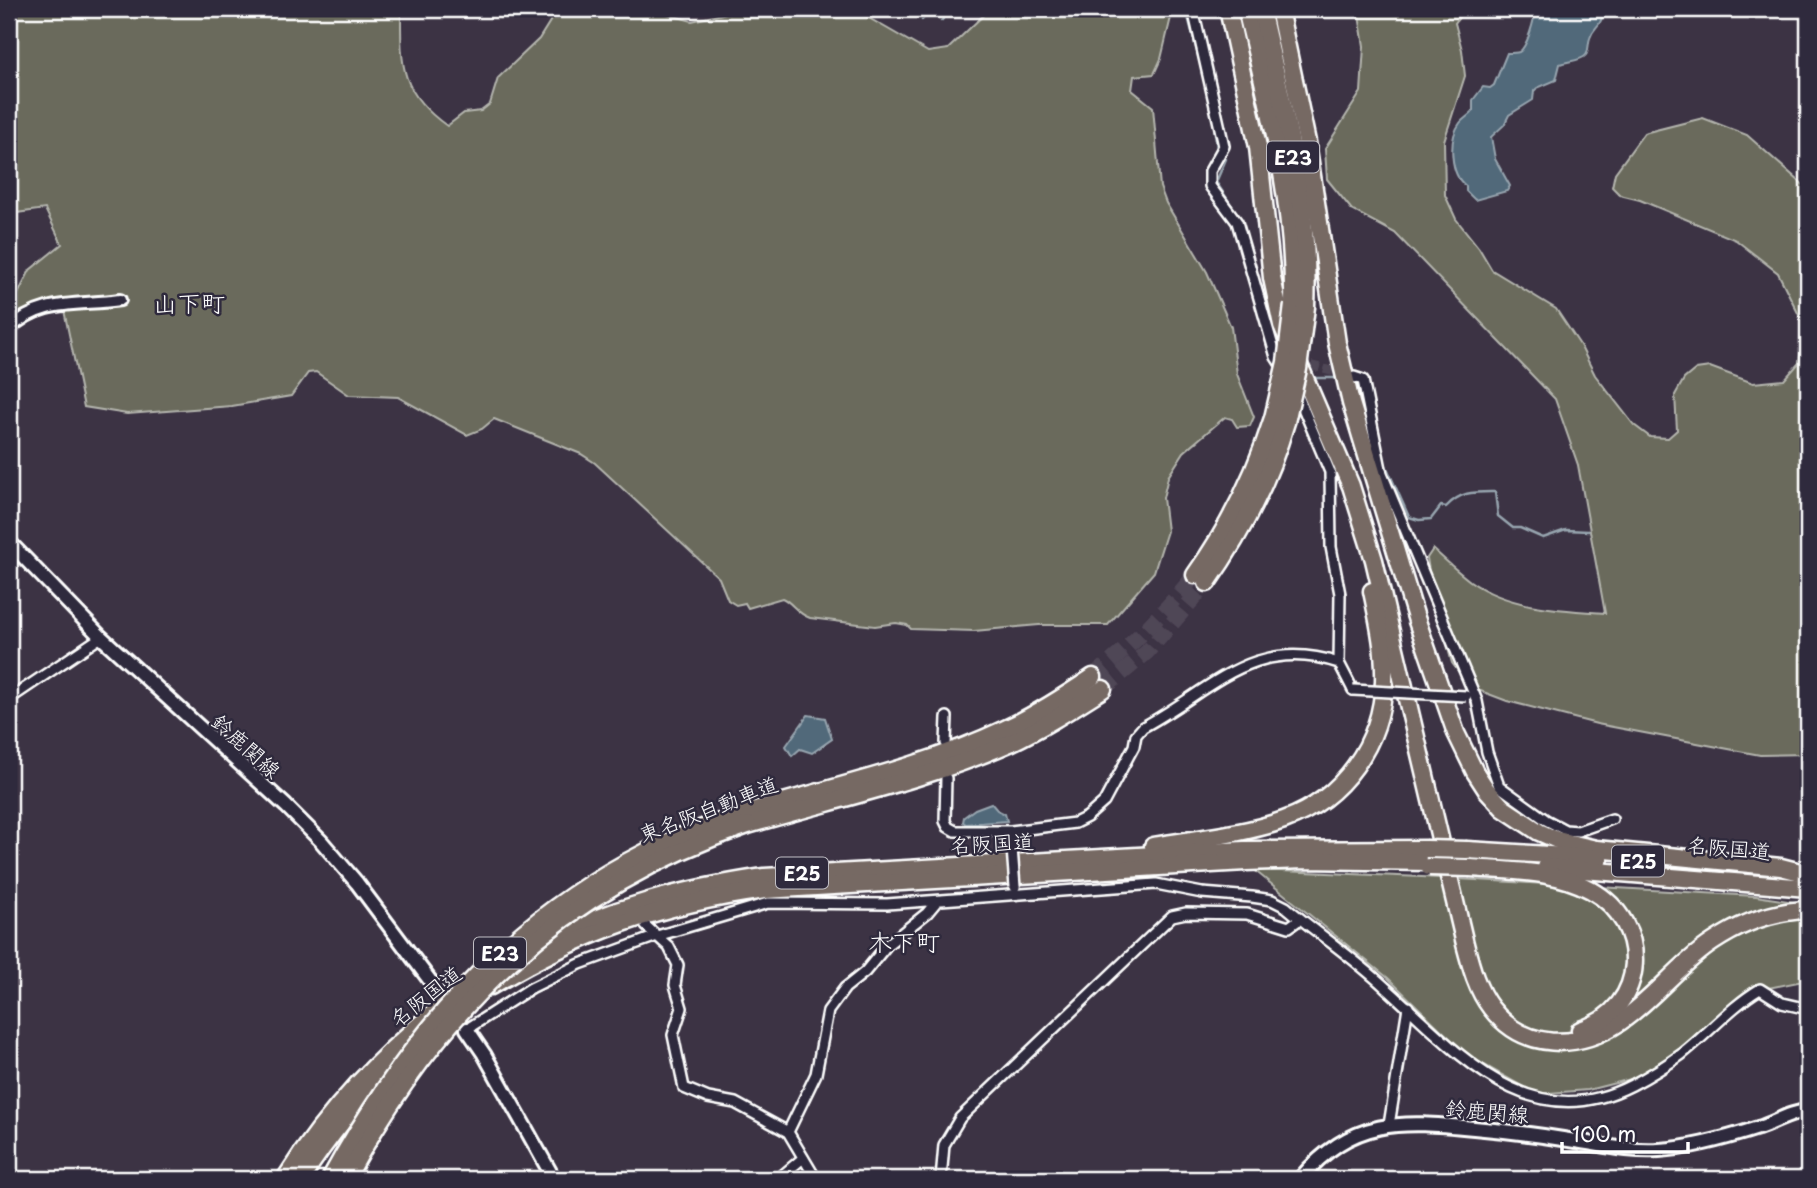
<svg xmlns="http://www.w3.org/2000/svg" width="1817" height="1188" font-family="'Playpen Sans','Klee One',sans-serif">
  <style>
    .green { fill: #6a6b5c; stroke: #b4b5ae; stroke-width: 2 }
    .water { fill: #51697a; stroke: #97a5af; stroke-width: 2 }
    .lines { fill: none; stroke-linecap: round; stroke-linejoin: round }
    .stream { stroke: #97a5af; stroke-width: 2.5 }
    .minor-tunnel { stroke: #504757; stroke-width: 9; stroke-dasharray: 9 4.5; stroke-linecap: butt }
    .motorway-tunnel { stroke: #504757; stroke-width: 16; stroke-dasharray: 16 8; stroke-linecap: butt }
    .minor-casing { stroke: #fff; stroke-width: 14 }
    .tertiary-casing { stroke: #fff; stroke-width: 16 }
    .secondary-casing { stroke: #fff; stroke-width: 18 }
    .motorway-casing { stroke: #fff; stroke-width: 21 }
    .minor { stroke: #2f2a3d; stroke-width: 9 }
    .tertiary { stroke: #2f2a3d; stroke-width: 10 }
    .secondary { stroke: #2f2a3d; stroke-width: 12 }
    .motorway { stroke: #766964; stroke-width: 16 }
    .minor-bridge-casing { stroke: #fff; stroke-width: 14; stroke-linecap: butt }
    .motorway-bridge-casing { stroke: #fff; stroke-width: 21; stroke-linecap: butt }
    .minor-bridge { stroke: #2f2a3d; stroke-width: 9 }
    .motorway-bridge { stroke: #766964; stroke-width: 16 }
    .labels { text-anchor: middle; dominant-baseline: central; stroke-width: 5; stroke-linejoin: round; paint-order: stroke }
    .shield { fill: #2f2a3d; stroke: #c1bfc5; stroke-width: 2 }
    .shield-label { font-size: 19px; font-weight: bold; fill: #fff }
    .street-label { font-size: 21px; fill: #fff; stroke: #2f2a3d }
    .quarter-label { font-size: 24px; fill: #fff; stroke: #2f2a3d }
  </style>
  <rect width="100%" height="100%" fill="#3c3344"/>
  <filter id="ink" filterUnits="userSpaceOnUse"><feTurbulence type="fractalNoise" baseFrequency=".0143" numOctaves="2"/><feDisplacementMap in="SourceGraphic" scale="14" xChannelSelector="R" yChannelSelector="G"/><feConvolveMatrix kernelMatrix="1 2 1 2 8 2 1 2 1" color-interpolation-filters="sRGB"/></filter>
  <g filter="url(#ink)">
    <g class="green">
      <path d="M 9,9 L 401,9 C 401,64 399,92 447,126 L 464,113 L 481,111 L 490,104 L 498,78 L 539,39 L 554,15 L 560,9 L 649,9 L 692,21 L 731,12 L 759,16 L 769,9 L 853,9 L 928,52 L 948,49 L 990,9 L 1173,9 L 1161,59 L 1154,74 L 1134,76 L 1132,90 L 1153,107 L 1160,187 L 1166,203 L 1207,272 L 1231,327 L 1237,374 L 1254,417 L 1250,426 L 1237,427 L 1232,419 L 1225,417 L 1184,452 L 1168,477 L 1163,498 L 1167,531 L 1154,572 L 1108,625 L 1039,625 L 974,631 L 911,629 L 907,625 L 896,623 L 875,626 L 810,618 C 796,613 792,602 782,598 L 748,608 L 745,603 L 736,605 L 728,600 L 719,578 L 595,463 L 581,454 L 494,419 L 482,429 L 467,435 L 398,397 L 349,395 L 316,372 L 308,373 L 291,396 L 232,406 L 127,414 L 84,407 L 64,310 L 46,312 L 9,328 L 9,312 L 30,270 L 62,244 L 45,209 L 9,214 Z"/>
      <path d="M 1358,9 L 1465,9 L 1455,23 L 1462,50 L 1465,76 L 1444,141 L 1445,195 L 1456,219 L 1479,248 L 1492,270 L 1556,309 L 1580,345 L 1595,375 L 1634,425 L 1650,437 L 1668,438 L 1677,430 L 1675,395 L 1684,379 L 1696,369 L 1710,367 L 1753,383 L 1784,380 L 1799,363 L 1804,325 L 1778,273 L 1736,240 L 1640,200 L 1620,195 L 1612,187 L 1615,173 L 1644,133 L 1703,118 L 1747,135 L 1808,189 L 1808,754 L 1760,755 L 1597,724 L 1507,701 L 1470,687 L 1452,663 L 1432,590 L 1427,558 L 1433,549 C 1445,560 1457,571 1470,581 C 1508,608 1560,610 1605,613 L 1578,465 L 1555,399 L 1395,233 L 1352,210 L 1327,179 L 1325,149 L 1361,92 L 1364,46 Z"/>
      <path d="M 1254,870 L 1422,877 L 1756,896 L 1808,904 L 1808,980 L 1754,991 L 1692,1043 L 1635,1078 L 1588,1090 L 1536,1094 L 1467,1055 L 1388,978 Z"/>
    </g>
    <g class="water">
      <path d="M 1535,9 L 1604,9 C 1601,29 1594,25 1590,38 C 1588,43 1589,51 1586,55 C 1582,61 1566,61 1560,64 L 1556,80 L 1537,88 L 1534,91 L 1533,100 L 1509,115 L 1504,125 L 1491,137 L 1495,159 L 1510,186 L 1507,191 L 1475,200 L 1466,191 L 1466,186 C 1450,175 1448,139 1460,123 C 1464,118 1469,116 1473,111 L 1473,100 L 1483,87 L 1490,88 L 1494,85 L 1507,53 C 1510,53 1516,53 1519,52 C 1527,48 1535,18 1535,9 Z"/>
      <path d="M 808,715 L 825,718 L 832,739 L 812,753 L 800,749 L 792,756 L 786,746 Z"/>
      <path d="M 991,803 L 997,810 L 1005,814 L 1007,821 L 966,824 L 963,822 L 964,817 L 975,809 Z"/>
    </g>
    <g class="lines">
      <g class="stream">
        <path d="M 1186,9 L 1209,98"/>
        <path d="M 922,20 L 932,9"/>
        <path d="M 941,21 L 952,9"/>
        <path d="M 1213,118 L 1217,149"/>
        <path d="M 1226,159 L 1216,182 L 1242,221 L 1243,229"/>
        <path d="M 1272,329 L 1279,353"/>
        <path d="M 1314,378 L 1336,378"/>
        <path d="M 1354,381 L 1364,407"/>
        <path d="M 1383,459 L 1409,517 L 1419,520 L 1431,519 L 1441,506 L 1446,507 C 1461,491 1474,492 1495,492 L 1498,516 L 1513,528 L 1520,528 L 1543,538 L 1566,530 L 1588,531"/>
      </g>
      <g class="minor-tunnel">
        <path d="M 1298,362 L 1346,375"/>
        <path d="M 589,873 L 629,910"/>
      </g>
      <g class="motorway-tunnel">
        <path d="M 1093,677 C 1131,646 1164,613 1195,575"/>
        <path d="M 1103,689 L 1147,652 L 1207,583"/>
      </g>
      <defs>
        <g id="minor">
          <path d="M 1193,9 L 1224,146 L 1210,171 L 1210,186 L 1237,222 L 1276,357 L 1283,368"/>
          <path d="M 1354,377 L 1363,380 L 1382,474 L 1477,701 L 1487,752 L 1499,786 L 1546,820 L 1565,830 L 1578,831 L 1612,819"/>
          <path d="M 1295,389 L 1330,472 L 1331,547 L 1340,594 L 1339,663"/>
          <path d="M 9,699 L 101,637"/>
          <path d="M 946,743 L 947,717"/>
          <path d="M 946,778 L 945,821 L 948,827 L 955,831 L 1011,831 L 1075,823 L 1087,817 L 1104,802 L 1134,746 L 1136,735 L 1143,727 C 1212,690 1253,635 1339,663 L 1353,690"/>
          <path d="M 646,926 L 669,947 L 678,965 L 675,985 L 682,1008 L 673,1035 L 684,1088 L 708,1098 L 735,1103 L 788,1132 L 816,1179"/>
          <path d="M 467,1029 L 531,988 L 580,964 L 657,936 L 768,903 L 887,904 L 1156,884 L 1202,893 L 1252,897 L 1272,900 L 1286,907 C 1318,934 1354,958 1385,987 C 1456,1050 1527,1139 1632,1085 C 1649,1076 1667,1065 1682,1054 C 1709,1033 1730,1007 1760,989 L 1782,1003 L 1808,1009"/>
          <path d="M 1389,1125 L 1408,1007"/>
          <path d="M 788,1132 L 816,1074 L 828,1011 L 845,988 L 865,972 L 887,945 L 927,913 L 937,901"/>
          <path d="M 778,1179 L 803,1158"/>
          <path d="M 941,1179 L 944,1145 L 960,1118 L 1172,916 L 1186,913 L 1247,914 L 1289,927 L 1300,919"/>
        </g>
        <path id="tertiary" d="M 9,330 C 39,298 80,306 120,300"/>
        <g id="secondary">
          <path d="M 9,542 L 101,637 L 286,806 L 321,841 L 357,883 L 440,994"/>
          <path d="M 467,1029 L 484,1054 L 554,1179"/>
          <path d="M 1300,1179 C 1352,1117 1401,1121 1474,1128 C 1508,1131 1541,1135 1575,1141 C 1602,1145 1631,1152 1659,1150 C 1692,1148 1727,1138 1758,1128 C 1775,1123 1790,1112 1808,1111"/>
        </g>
        <g id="motorway">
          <path d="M 1228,9 L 1258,147 L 1272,278 L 1282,325 L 1351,486 L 1374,560 L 1465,944 C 1471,967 1477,990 1491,1008 C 1524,1051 1578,1050 1620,1022 C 1654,999 1679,964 1713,942 C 1741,923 1774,911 1808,910"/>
          <path d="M 1246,9 C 1269,107 1295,203 1293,305"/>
          <path d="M 1261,9 C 1283,107 1311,205 1306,307"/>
          <path d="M 1279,9 L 1307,142 L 1337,343 L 1351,403 L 1417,621 L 1456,733 L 1475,772 L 1486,789 L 1503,808 L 1539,832 L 1557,840 L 1596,849 L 1781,867 L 1808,874"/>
          <path d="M 1195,575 C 1230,526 1255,475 1273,418"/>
          <path d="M 1207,583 C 1242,533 1269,481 1286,422"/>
          <path d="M 745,813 C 832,787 923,768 1005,729 C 1036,715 1065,696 1093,677"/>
          <path d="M 748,825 C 836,799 926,780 1010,743 C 1042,728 1073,708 1103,689"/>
          <path d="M 1153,846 C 1194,839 1245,834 1284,820 C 1343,799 1382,743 1384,681 C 1385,650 1378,620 1372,591"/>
          <path d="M 1467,850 L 1600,858"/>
          <path d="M 1546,867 L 1808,888"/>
          <path d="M 1470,868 C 1510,871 1555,870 1591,890 C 1651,923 1649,1008 1580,1030"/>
          <path d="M 538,945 C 609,907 685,889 764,877 L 1244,850 L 1426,849"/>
          <path d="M 491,986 C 581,932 661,904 765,890 L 1246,862 L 1305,860 L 1428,862"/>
          <path d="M 285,1179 C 329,1109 383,1053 448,1001"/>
          <path d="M 301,1179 C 330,1133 365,1092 404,1053"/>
        </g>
      </defs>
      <use href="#minor" class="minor-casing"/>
      <use href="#tertiary" class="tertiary-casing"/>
      <use href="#secondary" class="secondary-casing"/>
      <use href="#motorway" class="motorway-casing"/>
      <use href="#minor" class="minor"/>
      <use href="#tertiary" class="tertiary"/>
      <use href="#secondary" class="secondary"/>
      <use href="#motorway" class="motorway"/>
      <defs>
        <g id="minor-bridge">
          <path d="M 1353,690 L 1466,696"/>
          <path d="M 1011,835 L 1015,887"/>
        </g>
        <g id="motorway-bridge">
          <path d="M 1273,418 L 1286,362 L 1293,305"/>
          <path d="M 1286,422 L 1298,369 L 1306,307"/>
          <path d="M 1426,849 L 1467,850"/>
          <path d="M 1429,867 L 1470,868"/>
          <path d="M 330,1179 C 408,1038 500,926 646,852 C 678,836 711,825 745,813"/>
          <path d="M 346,1179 C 439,1007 560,888 748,825"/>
        </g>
      </defs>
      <use href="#minor-bridge" class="minor-bridge-casing"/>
      <use href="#motorway-bridge" class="motorway-bridge-casing"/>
      <use href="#minor-bridge" class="minor-bridge"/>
      <use href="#motorway-bridge" class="motorway-bridge"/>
    </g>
  </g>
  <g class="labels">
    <g class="shield">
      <rect x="1267" y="141.5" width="52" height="31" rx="5"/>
      <rect x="1612" y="845.5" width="52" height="31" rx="5"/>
      <rect x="776" y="857.5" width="52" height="31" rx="5"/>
      <rect x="474" y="937.5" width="52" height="31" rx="5"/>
    </g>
    <g class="shield-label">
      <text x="1293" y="157">E23</text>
      <text x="1638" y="861">E25</text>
      <text x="802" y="873">E25</text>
      <text x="500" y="953">E23</text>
    </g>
    <g class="street-label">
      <text transform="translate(247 745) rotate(42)">鈴鹿関線</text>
      <text transform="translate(708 808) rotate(-21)">東名阪自動車道</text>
      <text transform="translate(992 842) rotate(-3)">名阪国道</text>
      <text transform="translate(1729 847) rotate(5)">名阪国道</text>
      <text transform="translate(425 995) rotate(-38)">名阪国道</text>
      <text transform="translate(1487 1110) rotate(5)">鈴鹿関線</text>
    </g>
    <g class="quarter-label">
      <text x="189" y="302">山下町</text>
      <text x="904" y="941">木下町</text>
    </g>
  </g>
  <rect width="1817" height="1188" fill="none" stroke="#2f2a3d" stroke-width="35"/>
  <rect x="18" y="18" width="1782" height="1153" fill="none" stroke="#fff" stroke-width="2.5" filter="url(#ink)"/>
  <path d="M1562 1142v10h126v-10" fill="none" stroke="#ffffff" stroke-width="3.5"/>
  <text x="1572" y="1142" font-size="21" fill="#ffffff" stroke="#2f2a3d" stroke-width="5" paint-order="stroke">100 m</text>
</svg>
